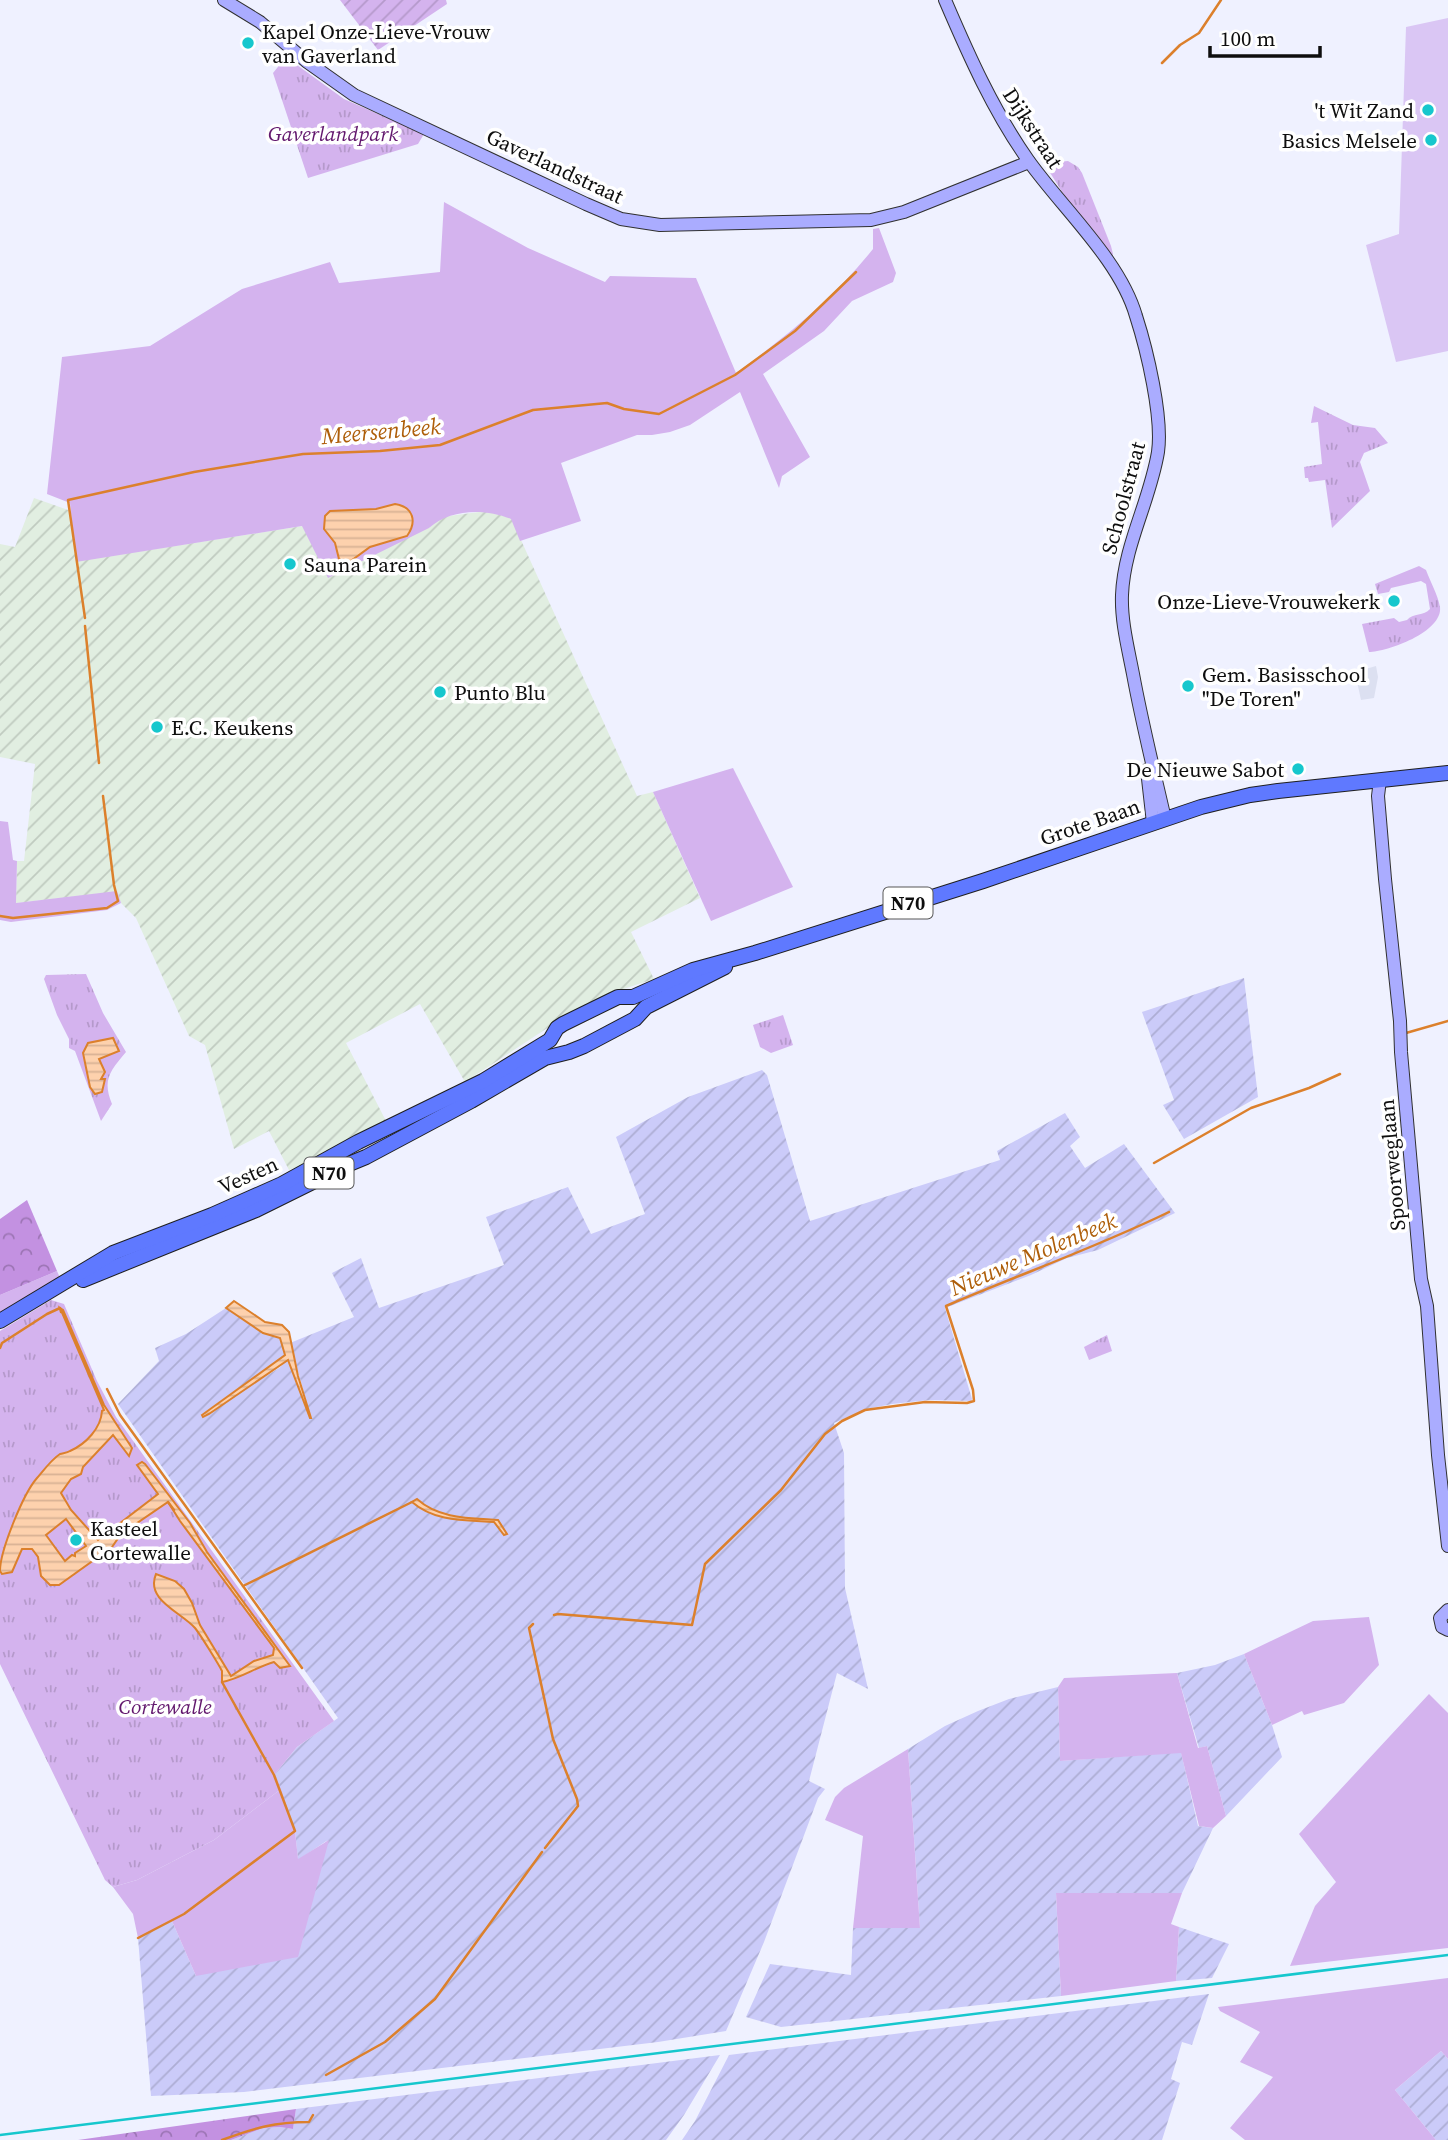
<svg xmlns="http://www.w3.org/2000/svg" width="1448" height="2140" font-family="'Source Serif 4',serif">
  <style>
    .industrial { fill: url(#industrial-furrows) }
    .farmland { fill: url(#farmland-furrows) }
    .grass { fill: #d4b3ee }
    .forest { fill: url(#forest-crowns) }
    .park { fill: url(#park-tufts) }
    .garden { fill: url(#garden-furrows) }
    .pitch { fill: #dac6f4 }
    .plaza { fill: #dce0f1 }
    .water { fill: url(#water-rules); stroke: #dc802c; stroke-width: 2; fill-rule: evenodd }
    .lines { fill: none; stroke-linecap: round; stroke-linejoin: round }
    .stream { stroke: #dc802c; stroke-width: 2.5 }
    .secondary-casing { stroke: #303030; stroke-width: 14 }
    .primary-casing { stroke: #1f1f1f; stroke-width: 16 }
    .secondary { stroke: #aaacff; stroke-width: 12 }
    .primary { stroke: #5f79ff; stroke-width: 14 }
    .rail { stroke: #16c7cd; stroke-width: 2.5 }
    .poi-dot { fill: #16c7cd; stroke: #fff; stroke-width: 2.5 }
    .labels { text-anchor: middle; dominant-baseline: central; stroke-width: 7; stroke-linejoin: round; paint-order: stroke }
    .shield { fill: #fff; stroke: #565656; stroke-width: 2 }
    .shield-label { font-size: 19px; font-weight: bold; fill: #0e0e0e }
    .poi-label { font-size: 21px; fill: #0e0e0e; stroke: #fff; text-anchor: start }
    .street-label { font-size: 21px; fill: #0e0e0e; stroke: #fff }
    .park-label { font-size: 21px; font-style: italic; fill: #62176d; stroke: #fff }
    .water-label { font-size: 23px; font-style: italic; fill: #ae5e09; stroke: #fff }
  </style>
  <defs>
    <pattern id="industrial-furrows" width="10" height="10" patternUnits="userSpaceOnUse" patternTransform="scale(1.75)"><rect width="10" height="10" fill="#e1eee1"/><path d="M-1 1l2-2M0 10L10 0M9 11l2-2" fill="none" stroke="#c0cbc0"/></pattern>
    <pattern id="farmland-furrows" width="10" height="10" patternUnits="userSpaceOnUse" patternTransform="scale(1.75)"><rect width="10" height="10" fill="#cbcbf9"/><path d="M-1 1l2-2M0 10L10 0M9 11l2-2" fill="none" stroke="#adadd4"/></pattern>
    <pattern id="forest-crowns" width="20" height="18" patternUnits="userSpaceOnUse" patternTransform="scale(1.75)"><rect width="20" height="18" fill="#c391e1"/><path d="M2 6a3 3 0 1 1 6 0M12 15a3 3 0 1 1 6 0" fill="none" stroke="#9d75b5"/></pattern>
    <pattern id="park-tufts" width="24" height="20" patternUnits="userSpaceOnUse" patternTransform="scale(1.75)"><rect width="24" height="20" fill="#d4b3ee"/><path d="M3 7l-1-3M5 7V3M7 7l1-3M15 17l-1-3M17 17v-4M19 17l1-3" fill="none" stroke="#b599cb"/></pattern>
    <pattern id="garden-furrows" width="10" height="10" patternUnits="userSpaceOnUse" patternTransform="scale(1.75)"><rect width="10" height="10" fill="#d4b3ee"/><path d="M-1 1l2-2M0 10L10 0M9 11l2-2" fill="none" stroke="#b599cb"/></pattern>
    <pattern id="water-rules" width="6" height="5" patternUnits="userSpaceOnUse" patternTransform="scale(1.75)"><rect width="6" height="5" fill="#fdd1ad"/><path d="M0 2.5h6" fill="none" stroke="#d8b294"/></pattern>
  </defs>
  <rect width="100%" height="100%" fill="#eff1ff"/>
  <path class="industrial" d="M 34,498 L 71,511 L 77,561 L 303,526 L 429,528 L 441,517 L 487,511 L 511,518 L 637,796 L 653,792 L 700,898 L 631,932 L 654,979 L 605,995 L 555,1023 L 465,1082 L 420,1004 L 346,1043 L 386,1121 L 316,1159 L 289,1170 L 269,1131 L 234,1149 L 205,1045 L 189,1036 L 136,918 L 121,903 L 117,892 L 16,903 L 17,861 L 24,861 L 35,764 L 0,757 L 0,544 L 15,547 Z"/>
  <g class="farmland">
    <path d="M 1244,978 L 1258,1097 L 1184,1139 L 1163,1105 L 1174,1100 L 1142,1012 Z"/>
    <path d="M 762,1070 L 767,1075 L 810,1221 L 1000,1160 L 997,1151 L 1065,1113 L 1080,1137 L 1070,1146 L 1085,1168 L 1124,1144 L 1175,1213 L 1098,1250 L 1067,1258 L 1031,1275 L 945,1308 L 972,1399 L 971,1401 L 929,1400 L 892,1404 L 867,1409 L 834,1423 L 844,1453 L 845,1588 L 868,1689 L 837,1673 L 809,1781 L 825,1789 L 818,1798 L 764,1942 L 726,2031 L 658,2042 L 244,2092 L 151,2096 L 138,1938 L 172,1921 L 196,1976 L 328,1840 L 298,1860 L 295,1831 L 274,1775 L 297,1747 L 338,1718 L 118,1404 L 159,1361 L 155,1348 L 186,1334 L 226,1308 L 263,1333 L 280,1338 L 285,1355 L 202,1414 L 203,1416 L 279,1368 L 289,1359 L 311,1418 L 290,1343 L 354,1317 L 332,1273 L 361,1258 L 379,1308 L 504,1265 L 486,1217 L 568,1187 L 591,1234 L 645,1214 L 616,1137 L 688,1097 Z"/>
    <path d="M 1244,1654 L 1272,1725 L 1282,1757 L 1226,1816 L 1207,1746 L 1199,1748 L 1177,1673 L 1215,1665 Z"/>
    <path d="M 1058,1687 L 1060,1761 L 1181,1752 L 1198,1826 L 1213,1828 L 1182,1893 L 1056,1893 L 1061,1996 L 781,2027 L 746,2017 L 770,1964 L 851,1975 L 853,1928 L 920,1928 L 908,1749 L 945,1726 L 978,1711 L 1009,1699 Z"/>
    <path d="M 1179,1927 L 1229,1944 L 1212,1978 L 1176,1981 Z"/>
    <path d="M 1209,1994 L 1192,2045 L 1182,2042 L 1171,2079 L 1180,2083 L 1162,2140 L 682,2140 L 695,2121 L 729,2055 Z"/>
    <path d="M 1441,2051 L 1448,2059 L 1448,2140 L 1436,2140 L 1395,2090 Z"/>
    <path d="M 720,2055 L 684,2115 L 666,2140 L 231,2140 L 263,2128 L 280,2127 L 293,2129 L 296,2109 Z"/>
  </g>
  <g class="grass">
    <path d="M 444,202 L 528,248 L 605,282 L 610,276 L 696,278 L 736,373 C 788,335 833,299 873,249 L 873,229 L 879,228 L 896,273 L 893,282 L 852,301 L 824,331 L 763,374 L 810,457 L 782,476 L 779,488 L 740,392 L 690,425 L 670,432 L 652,435 L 637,435 L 561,463 L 581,521 L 520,541 L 511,519 C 485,508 450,509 429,528 L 328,578 L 302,526 L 76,562 L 70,503 L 47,494 L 62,357 L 150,346 L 242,289 L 330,262 L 339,283 L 440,272 Z"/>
    <path d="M 733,768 L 793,887 L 711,921 L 653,792 Z"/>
    <path d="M 0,821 L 8,822 L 13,860 L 17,861 L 16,903 L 117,891 L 121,903 L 107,910 L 11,922 L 0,920 Z"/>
    <path d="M 57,1271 L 61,1280 L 0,1319 L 0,1295 Z"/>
    <path d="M 1369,1617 L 1379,1665 L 1344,1703 L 1304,1715 L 1302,1711 L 1272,1725 L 1244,1654 L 1313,1621 Z"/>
    <path d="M 1177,1673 L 1198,1748 L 1207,1746 L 1226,1816 L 1213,1828 L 1199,1826 L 1181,1753 L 1060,1761 L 1058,1687 L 1064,1678 Z"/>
    <path d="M 1429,1694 L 1448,1713 L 1448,1948 L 1290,1966 L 1315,1906 L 1336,1882 L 1299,1834 Z"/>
    <path d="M 908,1749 L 920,1928 L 853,1928 L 863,1836 L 825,1820 L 835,1797 L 844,1788 Z"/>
    <path d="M 281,1789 L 295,1831 L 298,1859 L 329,1840 L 298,1957 L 196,1976 L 172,1921 L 138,1938 L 133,1914 L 113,1887 L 137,1880 L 214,1840 Z"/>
    <path d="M 1056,1893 L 1182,1893 L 1171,1924 L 1179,1927 L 1176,1981 L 1061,1996 Z"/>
    <path d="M 1448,1978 L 1448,2059 L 1441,2051 L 1395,2090 L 1436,2140 L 1245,2140 L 1230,2128 L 1273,2077 L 1240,2062 L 1260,2032 L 1220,2011 L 1218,2007 Z"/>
  </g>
  <g class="forest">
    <path d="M 27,1200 L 57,1271 L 0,1295 L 0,1219 Z"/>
    <path d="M 296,2109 L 293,2129 L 280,2127 L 263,2128 L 231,2140 L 78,2140 Z"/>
  </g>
  <g class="park">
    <path d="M 286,57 L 344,99 L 424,134 L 418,144 L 308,178 L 273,73 Z"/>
    <path d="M 1068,161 L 1078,167 L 1082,173 L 1111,246 L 1113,254 L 1112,257 L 1069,203 L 1044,163 Z"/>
    <path d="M 1314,406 L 1353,425 L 1375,428 L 1388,443 L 1364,453 L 1360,462 L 1370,491 L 1332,528 L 1325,480 L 1309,482 L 1308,478 L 1305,478 L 1304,467 L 1322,464 L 1318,422 L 1311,423 Z"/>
    <path d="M 1419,566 L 1426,570 C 1430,581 1438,595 1440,607 C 1443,632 1387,652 1369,652 L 1362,624 L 1394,618 L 1399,622 L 1407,620 C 1413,613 1424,616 1430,609 L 1426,584 L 1421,581 L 1391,588 L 1389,592 L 1378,594 L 1375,584 Z"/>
    <path d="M 86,974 L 103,1013 L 126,1052 C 110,1071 102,1080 112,1104 L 101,1121 L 75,1051 L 69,1048 L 69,1039 L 57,1015 L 44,979 L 46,975 Z"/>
    <path d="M 783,1015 L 793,1045 L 771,1053 L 760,1047 L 753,1025 Z"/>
    <path d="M 51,1300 L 64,1304 L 97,1381 L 116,1417 L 334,1721 L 297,1747 L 275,1774 L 281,1789 L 214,1840 L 137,1880 L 113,1887 L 105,1880 L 0,1664 L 0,1331 Z"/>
    <path d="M 1107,1335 L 1112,1351 L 1089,1360 L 1084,1347 Z"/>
  </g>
  <path class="garden" d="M 340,0 L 446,0 L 447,4 L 378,50 Z"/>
  <path class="pitch" d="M 1448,18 L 1448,351 L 1396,362 L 1366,245 L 1399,234 L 1406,27 Z"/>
  <path class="plaza" d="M 1376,666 L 1378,677 L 1374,698 L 1361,700 L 1355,672 Z"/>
  <g class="water">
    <path d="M 395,504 C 414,507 417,522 407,536 L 370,547 L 348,563 L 339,559 L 335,543 L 324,529 L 325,516 L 330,511 L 376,509 Z"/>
    <path d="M 113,1038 L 119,1051 L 99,1059 L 105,1072 L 101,1079 L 105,1079 L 102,1092 L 95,1094 L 90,1087 L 83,1053 L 88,1043 Z"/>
    <path d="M 234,1301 L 265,1322 L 282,1325 L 289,1332 L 298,1376 L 311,1418 L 310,1418 L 288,1360 L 209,1414 L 203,1417 L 202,1415 L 285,1355 L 280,1338 L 263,1333 L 226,1308 Z"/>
    <path d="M 60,1308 L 63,1310 L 104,1405 L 132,1448 L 129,1456 L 113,1435 L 83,1467 L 81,1474 L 71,1479 L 61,1493 L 71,1510 L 98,1540 L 158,1494 L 137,1465 L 142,1462 L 145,1464 L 190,1523 L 207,1552 L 290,1666 L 280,1668 L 274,1662 C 256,1667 240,1679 222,1682 C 222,1681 222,1672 222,1671 C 219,1665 200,1634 195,1628 C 181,1612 145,1600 156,1574 L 175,1581 L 184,1589 L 192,1603 L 200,1625 L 231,1676 L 254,1661 L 273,1655 L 274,1648 L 180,1521 L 168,1502 L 121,1534 L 112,1547 L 59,1585 L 50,1585 L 41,1576 L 38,1557 L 32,1549 L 22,1549 L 12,1572 L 2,1574 L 0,1571 C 0,1551 23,1494 37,1478 C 43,1471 52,1459 60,1454 C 63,1453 67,1453 70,1451 C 86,1444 101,1428 102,1411 L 104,1410 ZM 66,1519 L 86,1546 L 75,1553 L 75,1556 L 72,1555 L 65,1561 L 46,1535 Z"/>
    <path d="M 417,1499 C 439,1519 470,1518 498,1520 L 507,1534 L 504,1535 L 494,1522 C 465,1520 435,1522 412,1502 Z"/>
  </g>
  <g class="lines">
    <g class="stream">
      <path d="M 1162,63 L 1180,45 L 1199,33 L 1221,0"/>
      <path d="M 85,618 L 68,500 L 194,472 L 303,454 L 380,451 L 440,445 L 533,410 L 607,403 L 624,409 L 659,414 L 735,375 L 795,331 L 856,272"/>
      <path d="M 85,626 L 99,763"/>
      <path d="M 0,916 L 13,918 L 107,908 L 118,901 L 114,885 L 103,796"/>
      <path d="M 1406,1033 L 1448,1021"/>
      <path d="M 1154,1163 L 1251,1108 L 1309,1088 L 1340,1074"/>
      <path d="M 0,1348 L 2,1343 L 47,1314 L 60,1308 L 61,1312"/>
      <path d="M 107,1389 L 120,1415 L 302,1668"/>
      <path d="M 168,1502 L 174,1510"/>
      <path d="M 243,1586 L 412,1502"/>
      <path d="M 554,1615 L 558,1614 L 692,1625 L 705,1564 L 781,1490 L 825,1434 L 842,1421 L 865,1410 L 925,1402 L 967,1403 L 974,1401 L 973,1390 L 946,1306 C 1021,1274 1097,1247 1169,1212"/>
      <path d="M 533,1624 L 529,1628 L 553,1739 L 577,1799 L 578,1806 L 545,1848"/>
      <path d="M 138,1938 L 184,1914 L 295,1831 L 274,1775 L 222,1682"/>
      <path d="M 326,2075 L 385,2042 L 435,1999 L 542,1852"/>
      <path d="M 222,2140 C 254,2128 275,2122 309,2122 L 313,2115"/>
    </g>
    <defs>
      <g id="secondary">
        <path d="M 224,0 L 260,22 L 306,61 L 354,95 L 586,204 L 621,219 L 660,225 L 871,220 L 904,212 L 1029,162"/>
        <path d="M 945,0 C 969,56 993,110 1028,160 C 1062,208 1120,260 1136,316 C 1147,350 1163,417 1158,452 C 1150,501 1124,545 1122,595 C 1121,621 1128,648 1133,674 C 1142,723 1154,771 1165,819"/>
        <path d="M 1147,770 L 1153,823"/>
        <path d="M 1380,780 L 1378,796 L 1385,879 L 1400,1021 L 1401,1052 L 1421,1279 L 1427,1306 L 1438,1455 L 1448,1546"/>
        <path d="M 1448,1610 L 1440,1618 L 1442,1627 L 1448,1630"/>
      </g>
      <g id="primary">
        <path d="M 83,1280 L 256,1210 L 349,1164 L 366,1157 L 471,1101 L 545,1058 L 569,1052 L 584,1046 L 635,1019 L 646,1007 L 725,967"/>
        <path d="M 0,1321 L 113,1253 L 212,1215 L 282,1184 L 358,1142 L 483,1081 L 550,1040 L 557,1028 L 563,1024 L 618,997 L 633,997 L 693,970 L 755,953 L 983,881 L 1201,807 L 1250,795 L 1278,791 L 1448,773"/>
      </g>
    </defs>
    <use href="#secondary" class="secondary-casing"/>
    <use href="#primary" class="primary-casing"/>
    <use href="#secondary" class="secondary"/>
    <use href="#primary" class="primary"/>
    <path class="rail" d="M 0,2135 L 1448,1955"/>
  </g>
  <g class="poi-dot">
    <circle cx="248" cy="43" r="7"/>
    <circle cx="1428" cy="110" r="7"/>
    <circle cx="1431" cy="140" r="7"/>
    <circle cx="290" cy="564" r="7"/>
    <circle cx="1394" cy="601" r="7"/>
    <circle cx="1188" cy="686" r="7"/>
    <circle cx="440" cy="692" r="7"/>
    <circle cx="157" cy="727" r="7"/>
    <circle cx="1298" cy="769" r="7"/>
    <circle cx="76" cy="1540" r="7"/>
  </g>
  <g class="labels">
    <g class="shield">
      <rect x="883.5" y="887.5" width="49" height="31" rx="5"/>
      <rect x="304.5" y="1157.5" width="49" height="31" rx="5"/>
    </g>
    <g class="shield-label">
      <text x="908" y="903">N70</text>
      <text x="329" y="1173">N70</text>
    </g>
    <g class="poi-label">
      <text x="262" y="31">Kapel Onze-Lieve-Vrouw<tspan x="262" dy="24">van Gaverland</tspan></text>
      <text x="1414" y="110" text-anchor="end">'t Wit Zand</text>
      <text x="1417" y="140" text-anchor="end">Basics Melsele</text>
      <text x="304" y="564">Sauna Parein</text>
      <text x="1380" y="601" text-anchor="end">Onze-Lieve-Vrouwekerk</text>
      <text x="1202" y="674">Gem. Basisschool<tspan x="1202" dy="24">"De Toren"</tspan></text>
      <text x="454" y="692">Punto Blu</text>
      <text x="171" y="727">E.C. Keukens</text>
      <text x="1284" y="769" text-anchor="end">De Nieuwe Sabot</text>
      <text x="90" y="1528">Kasteel<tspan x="90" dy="24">Cortewalle</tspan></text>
    </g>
    <g class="street-label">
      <text transform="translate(1033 128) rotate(57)">Dijkstraat</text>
      <text transform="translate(555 166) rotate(25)">Gaverlandstraat</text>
      <text transform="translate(1123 498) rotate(-75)">Schoolstraat</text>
      <text transform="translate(1090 822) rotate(-19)">Grote Baan</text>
      <text transform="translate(1392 1165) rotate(-95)">Spoorweglaan</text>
      <text transform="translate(248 1175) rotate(-24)">Vesten</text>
    </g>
    <g class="park-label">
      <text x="333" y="133">Gaverlandpark</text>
      <text x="165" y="1706">Cortewalle</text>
    </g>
    <g class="water-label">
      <text transform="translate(381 431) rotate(-5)">Meersenbeek</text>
      <text transform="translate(1033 1254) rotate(-23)">Nieuwe Molenbeek</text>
    </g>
  </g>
  <path d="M1210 46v10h110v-10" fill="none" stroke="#0e0e0e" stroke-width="3.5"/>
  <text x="1220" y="46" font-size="21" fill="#0e0e0e" stroke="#ffffff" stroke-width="5" paint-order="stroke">100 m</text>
</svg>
